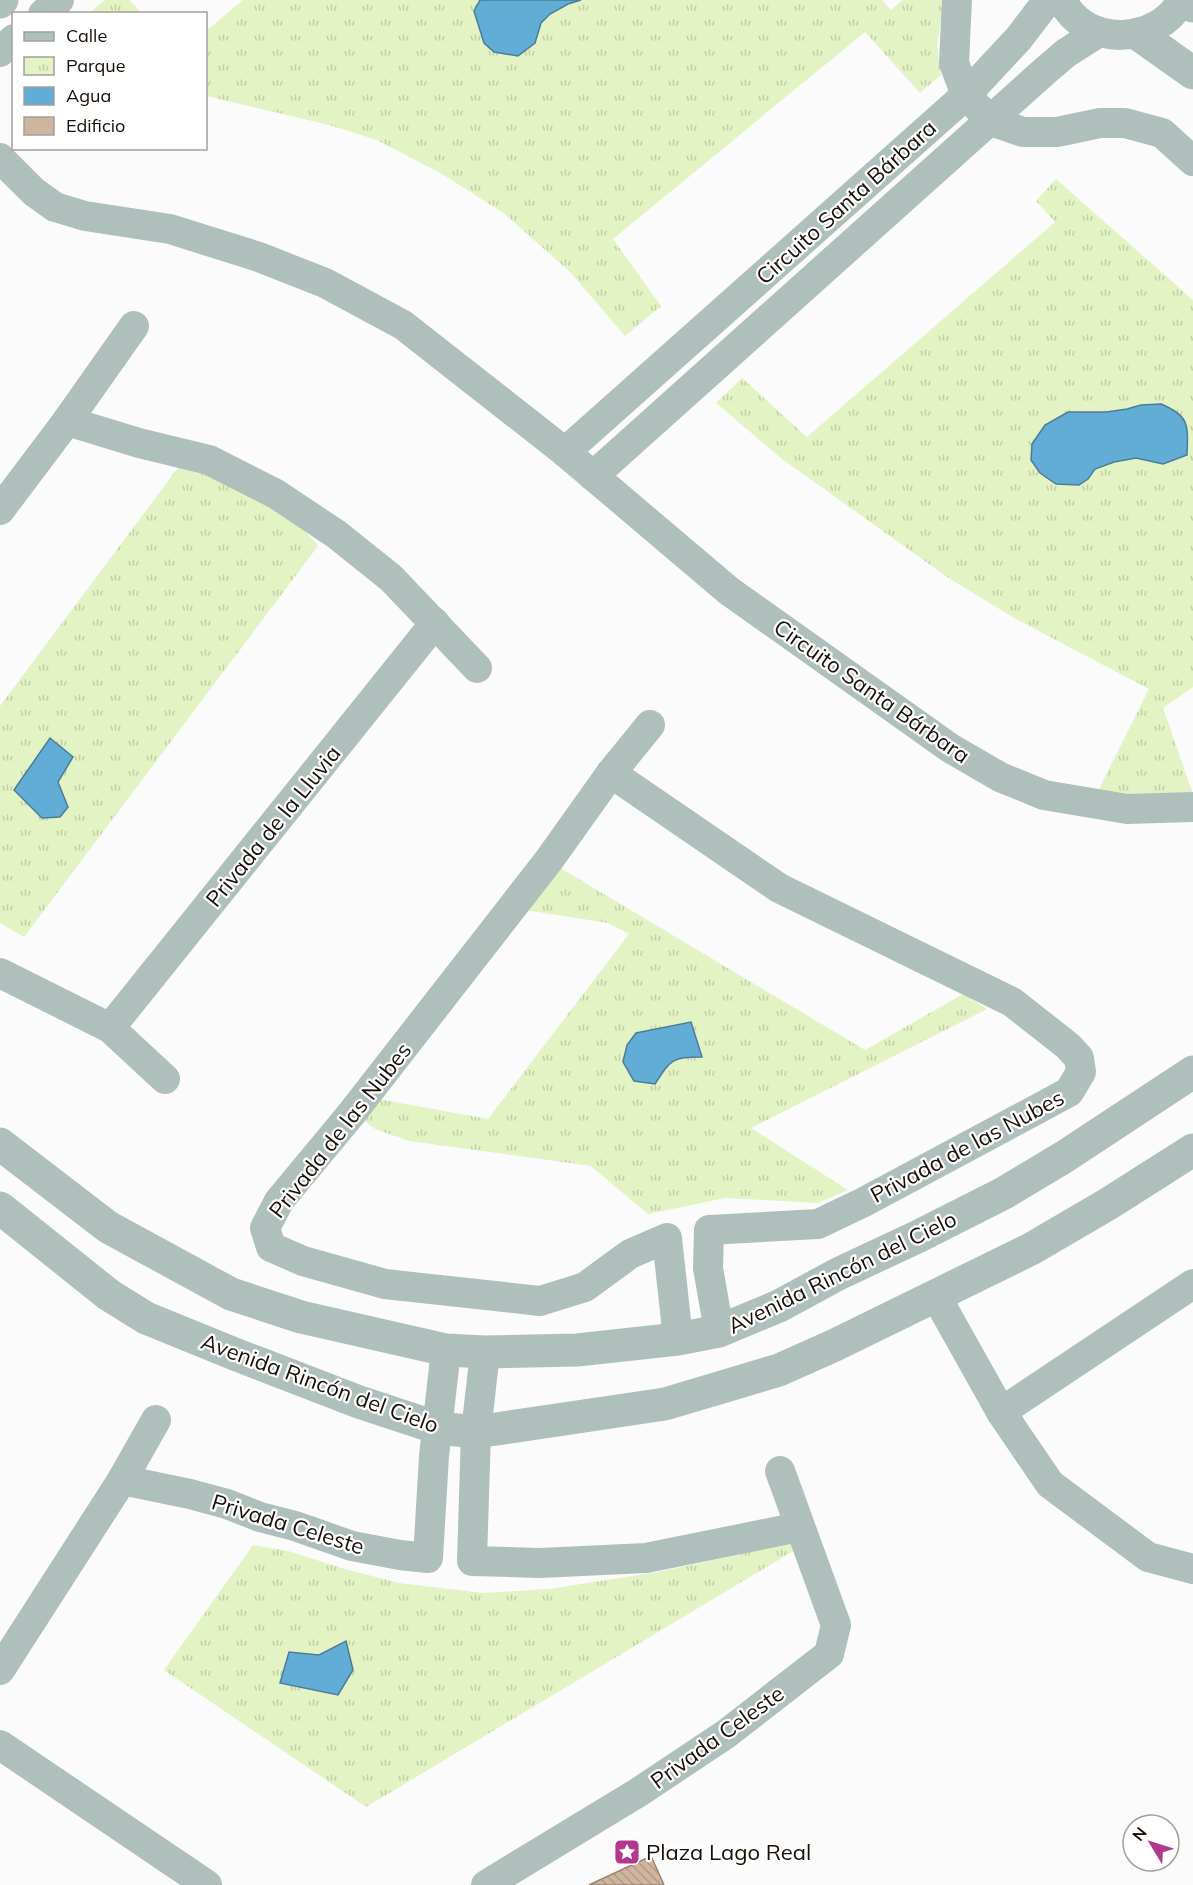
<svg xmlns="http://www.w3.org/2000/svg" width="1193" height="1885" font-family="Mulish,sans-serif">
  <style>
    .park { fill: url(#park-tufts); fill-rule: evenodd }
    .water { fill: #61add6; stroke: #4b7d98; stroke-width: 1.5 }
    .building { fill: url(#building-back-hatch); stroke: #9e846f; stroke-width: 1.5 }
    .lines { fill: none; stroke-linecap: round; stroke-linejoin: round }
    .minor { stroke: #afc0bc; stroke-width: 30 }
    .tertiary { stroke: #afc0bc; stroke-width: 33 }
    .labels { text-anchor: middle; dominant-baseline: central; stroke-width: 4.5; stroke-linejoin: round; paint-order: stroke }
    .street-label { font-size: 22px; fill: #170e06; stroke: #fff }
    .poi-label { font-size: 22px; fill: #170e06; stroke: #fff; text-anchor: start }
  </style>
  <defs>
    <pattern id="park-tufts" width="24" height="20" patternUnits="userSpaceOnUse" patternTransform="scale(1.5)"><rect width="24" height="20" fill="#e3f3c4"/><path d="M3 7l-1-3M5 7V3M7 7l1-3M15 17l-1-3M17 17v-4M19 17l1-3" fill="none" stroke="#c2cfa7"/></pattern>
    <pattern id="building-back-hatch" width="6" height="6" patternUnits="userSpaceOnUse" patternTransform="scale(1.5)"><rect width="6" height="6" fill="#cfb59e"/><path d="M-1 5l2 2M0 0l6 6M5-1l2 2" fill="none" stroke="#b19a87"/></pattern>
  </defs>
  <rect width="100%" height="100%" fill="#fbfbfb"/>
  <g class="park">
    <path d="M 105,0 L 129,0 L 142,13 L 89,13 Z"/>
    <path d="M 243,0 L 480,0 L 474,11 L 484,43 L 535,43 C 537,38 538,30 540,25 C 547,11 567,4 581,0 L 882,0 L 891,10 L 903,0 L 944,0 L 937,47 L 941,75 L 920,93 L 865,32 L 613,239 L 661,306 L 625,336 L 571,273 L 505,214 L 442,174 L 377,140 L 329,125 L 206,96 L 206,31 Z"/>
    <path d="M 1056,179 L 1193,300 L 1193,687 L 1163,708 L 1193,794 L 1095,797 L 1149,689 L 1016,619 L 950,579 L 782,459 L 716,403 L 742,378 L 807,437 L 1055,222 L 1036,201 ZM 1141,405 L 1186,423 L 1187,455 L 1151,462 L 1136,458 L 1114,462 L 1095,469 L 1079,485 L 1068,484 L 1068,412 C 1093,411 1117,412 1141,405 Z"/>
    <path d="M 186,457 L 286,509 L 318,546 L 24,937 L 0,923 L 0,706 ZM 50,738 L 73,757 L 58,782 Z"/>
    <path d="M 557,866 L 865,1050 L 963,994 L 987,1009 L 751,1128 L 848,1190 L 818,1203 L 725,1198 L 648,1214 L 591,1166 L 409,1141 L 375,1129 L 363,1120 L 378,1099 L 488,1119 L 629,934 L 608,923 L 525,910 Z"/>
    <path d="M 787,1536 L 795,1550 L 366,1807 L 164,1670 L 253,1545 L 288,1551 L 345,1569 L 399,1583 L 483,1593 L 549,1589 L 658,1572 L 743,1554 ZM 346,1641 L 280,1683 L 289,1652 L 319,1655 Z"/>
  </g>
  <g class="water">
    <path d="M 480,0 L 581,0 L 568,4 L 550,14 L 541,23 L 535,43 L 518,56 L 494,52 L 484,43 L 474,11 Z"/>
    <path d="M 1161,404 C 1190,416 1188,425 1187,455 L 1163,464 L 1136,458 L 1114,462 L 1095,469 L 1088,479 L 1079,485 L 1056,484 L 1040,473 L 1031,460 L 1032,444 L 1045,425 L 1068,412 L 1106,412 L 1127,409 L 1141,405 Z"/>
    <path d="M 50,738 L 73,757 L 58,782 L 68,807 L 60,817 L 42,818 L 14,790 Z"/>
    <path d="M 691,1022 L 702,1057 C 672,1057 671,1059 655,1084 L 634,1081 L 623,1062 L 627,1045 L 636,1033 Z"/>
    <path d="M 346,1641 L 353,1670 L 338,1695 L 280,1683 L 289,1652 L 319,1655 Z"/>
  </g>
  <path class="building" d="M 651,1856 L 664,1885 L 589,1885 Z"/>
  <g class="lines">
    <g class="minor">
      <path d="M 957,0 L 954,63 L 966,95 L 991,121 L 1023,132 L 1057,132 L 1100,123 L 1125,123 L 1162,133 L 1193,161"/>
      <path d="M 1062,0 C 1085,48 1158,45 1182,0"/>
      <path d="M 43,14 L 59,0"/>
      <path d="M 0,52 L 14,39"/>
      <path d="M 0,158 L 34,192 L 55,207 L 85,216 L 170,229 L 259,257 L 325,283 L 403,325 L 565,452 L 729,591 L 950,748 L 1000,777 L 1044,795 L 1127,809 L 1193,807"/>
      <path d="M 67,421 L 139,443 L 209,460 L 276,494 L 336,534 L 391,578 L 477,668"/>
      <path d="M 565,452 L 966,95 L 1019,38 L 1048,0"/>
      <path d="M 593,476 L 1046,70 L 1066,53 L 1099,32"/>
      <path d="M 0,510 L 67,421 L 134,326"/>
      <path d="M 650,725 L 611,773 L 549,860 L 352,1113 L 279,1201 L 265,1228 L 271,1247 L 303,1261 L 385,1284 L 540,1301 L 585,1287 L 630,1254 L 667,1238 L 678,1339"/>
      <path d="M 611,773 L 779,888 L 1012,1002 L 1068,1046 L 1079,1058 L 1081,1072 L 1069,1092 L 864,1202 L 818,1224 L 709,1230 L 708,1268 L 719,1331"/>
      <path d="M 0,973 L 110,1028 L 165,1079"/>
      <path d="M 110,1028 L 435,623"/>
      <path d="M 936,1296 L 1001,1412 L 1050,1484 L 1148,1557 L 1193,1569"/>
      <path d="M 485,1352 L 476,1432 L 472,1561 L 540,1563 L 646,1558 L 799,1527"/>
      <path d="M 1001,1412 L 1193,1284"/>
      <path d="M 122,1480 L 190,1494 L 227,1504 L 260,1517 L 295,1526 L 352,1546 L 400,1555 L 428,1558 L 434,1456 L 446,1350"/>
      <path d="M 0,1670 L 122,1480 L 156,1420"/>
      <path d="M 0,1745 L 207,1885"/>
      <path d="M 486,1885 L 639,1792 L 726,1734 L 829,1654 L 836,1625 L 780,1471"/>
    </g>
    <g class="tertiary">
      <path d="M 1191,0 L 1193,6"/>
      <path d="M 0,2 L 2,0"/>
      <path d="M 1138,34 L 1193,73"/>
      <path d="M 0,1144 L 108,1227 L 231,1294 L 301,1317 L 446,1350 L 485,1352 L 577,1350 L 678,1339 L 719,1331 L 779,1306 L 838,1274 L 917,1237 L 1004,1193 L 1064,1157 L 1193,1072"/>
      <path d="M 0,1208 L 109,1295 L 146,1318 L 237,1355 L 359,1402 L 438,1428 L 476,1432 L 665,1404 L 779,1370 L 835,1345 L 1031,1249 L 1108,1204 L 1193,1150"/>
    </g>
  </g>
  <defs>
    <symbol id="sight-square" viewBox="-11 -11 22 22"><rect x="-9" y="-9" width="18" height="18" rx="4" fill="#b1388c" stroke="#fff"/><path d="M0-6L1.8-2.2L6-1.7L2.9 1.2L3.7 5.4L0 3.3L-3.7 5.4L-2.9 1.2L-6-1.7L-1.8-2.2Z" fill="#fff"/></symbol>
  </defs>
  <g fill-rule="evenodd">
    <use href="#sight-square" x="612" y="1837" width="30" height="30"/>
  </g>
  <g class="labels">
    <g class="street-label">
      <text transform="translate(846 202) rotate(-42)">Circuito Santa Bárbara</text>
      <text transform="translate(872 691) rotate(35)">Circuito Santa Bárbara</text>
      <text transform="translate(273 826) rotate(-51)">Privada de la Lluvia</text>
      <text transform="translate(340 1130) rotate(-52)">Privada de las Nubes</text>
      <text transform="translate(967 1146) rotate(-28)">Privada de las Nubes</text>
      <text transform="translate(842 1272) rotate(-26)">Avenida Rincón del Cielo</text>
      <text transform="translate(320 1383) rotate(20)">Avenida Rincón del Cielo</text>
      <text transform="translate(288 1524) rotate(17)">Privada Celeste</text>
      <text transform="translate(717 1737) rotate(-36)">Privada Celeste</text>
    </g>
    <g class="poi-label">
      <text x="646" y="1852">Plaza Lago Real</text>
    </g>
  </g>
  <rect x="12" y="12" width="195" height="138" fill="#ffffff" stroke="#a29f9b" stroke-width="1.5"/>
  <rect x="24" y="32" width="30" height="9" fill="#afc0bc" stroke="#a29f9b" stroke-width="1.5"/>
  <text x="66" y="42" font-size="18" fill="#170e06">Calle</text>
  <rect x="24" y="57" width="30" height="18" fill="url(#park-tufts)" stroke="#a29f9b" stroke-width="1.5"/>
  <text x="66" y="72" font-size="18" fill="#170e06">Parque</text>
  <rect x="24" y="87" width="30" height="18" fill="#61add6" stroke="#a29f9b" stroke-width="1.5"/>
  <text x="66" y="102" font-size="18" fill="#170e06">Agua</text>
  <rect x="24" y="117" width="30" height="18" fill="#cfb59e" stroke="#a29f9b" stroke-width="1.5"/>
  <text x="66" y="132" font-size="18" fill="#170e06">Edificio</text>
  <g transform="translate(1151 1843) rotate(308)"><circle r="28" fill="#ffffff" stroke="#a29f9b" stroke-width="1.5"/>
  <path d="M0-4.5L10 22L0 15L-10 22Z" fill="#b1388c"/>
  <text y="-9" font-size="16" font-weight="bold" text-anchor="middle" fill="#170e06">N</text>
  </g>
</svg>
